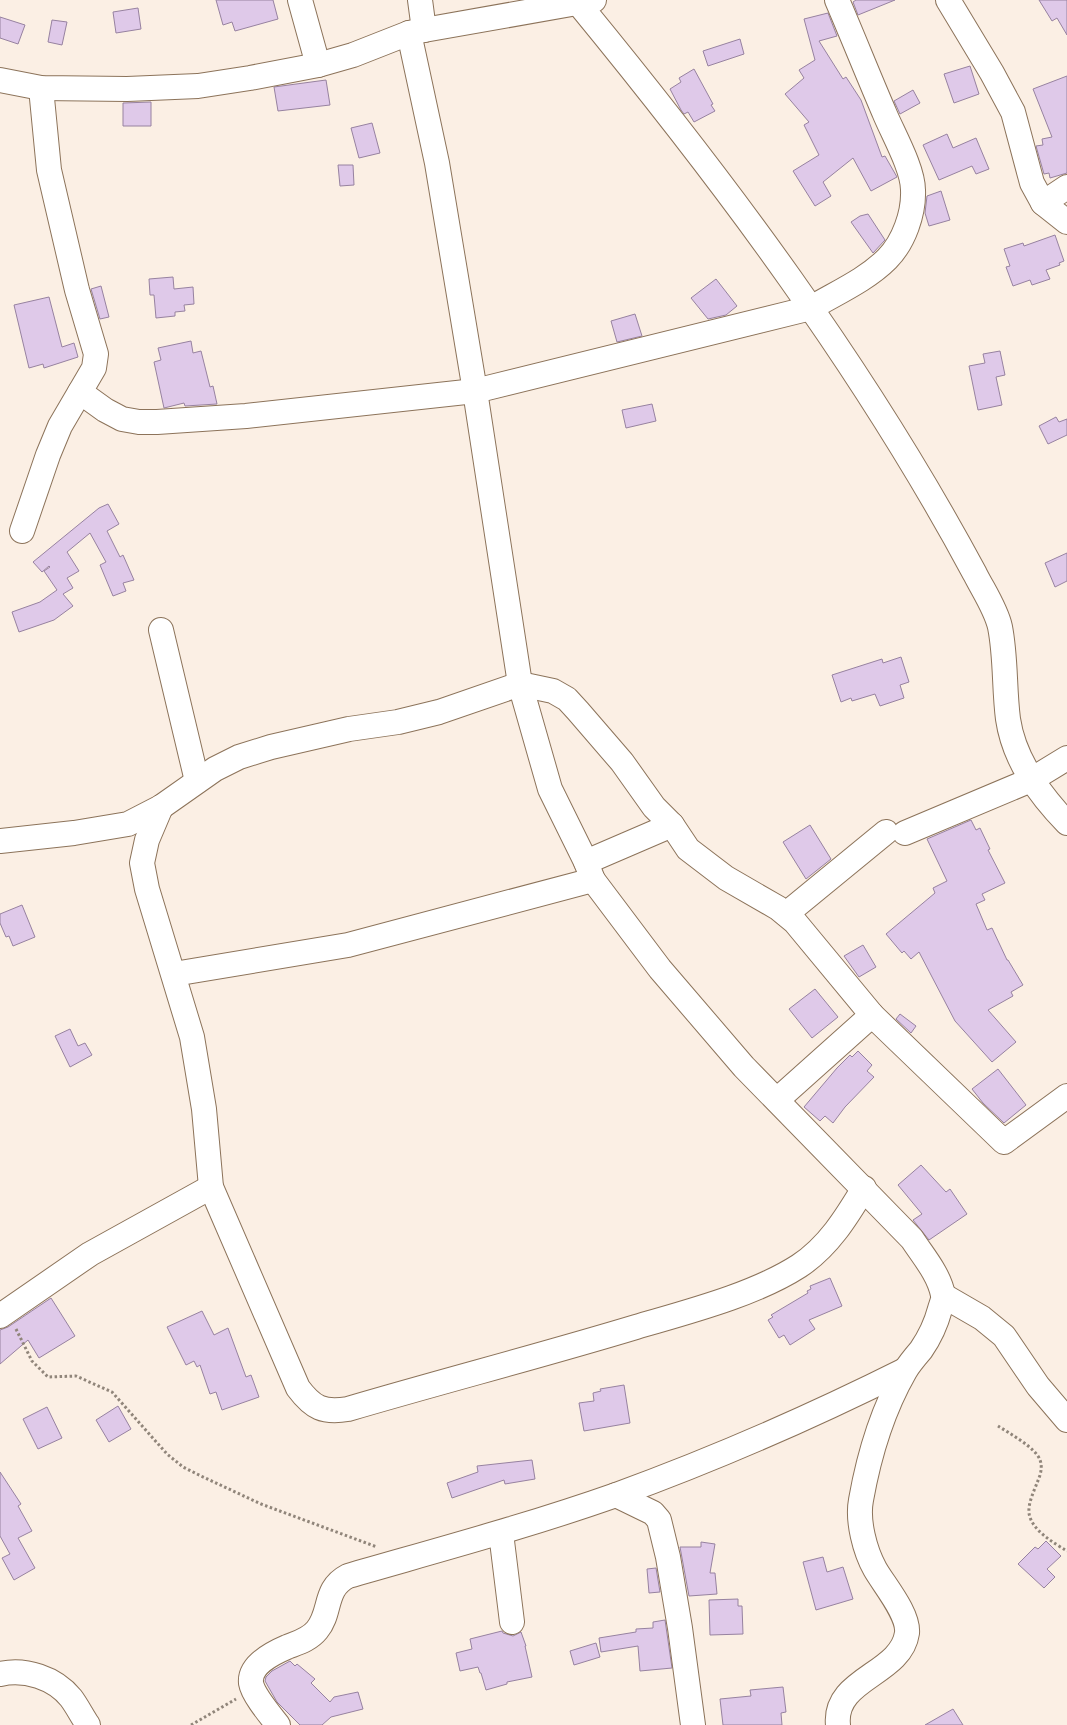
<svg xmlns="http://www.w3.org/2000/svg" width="1067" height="1725" font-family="'Crimson Pro',serif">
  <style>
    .building { fill: #dfc9e9; stroke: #9782a0 }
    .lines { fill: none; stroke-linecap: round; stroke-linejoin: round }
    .minor-casing { stroke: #8c735a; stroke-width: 26 }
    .path { stroke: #90857a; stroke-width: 3; stroke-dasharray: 2.5 2.5; stroke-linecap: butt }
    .minor { stroke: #fff; stroke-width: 24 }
  </style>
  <rect width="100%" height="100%" fill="#fbefe4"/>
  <g class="building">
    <path d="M 216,0 L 273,0 L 278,19 L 235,31 L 232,22 L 223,25 Z"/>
    <path d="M 856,0 L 895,0 L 858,15 L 853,2 Z"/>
    <path d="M 1039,0 L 1067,0 L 1067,35 L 1057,18 L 1052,21 Z"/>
    <path d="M 138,8 L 141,29 L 116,33 L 113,12 Z"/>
    <path d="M 828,13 L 837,36 L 819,41 L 843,79 L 846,77 L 861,100 L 882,157 L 885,156 L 897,177 L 871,191 L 853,158 L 823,182 L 831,196 L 815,206 L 793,171 L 819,155 L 804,125 L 809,122 L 785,94 L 804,78 L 799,70 L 815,60 L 804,19 Z"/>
    <path d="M 0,17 L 25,25 L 18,44 L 0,38 Z"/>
    <path d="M 52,20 L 67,22 L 62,45 L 48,42 Z"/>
    <path d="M 740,39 L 744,54 L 708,66 L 703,51 Z"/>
    <path d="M 970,66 L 979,94 L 954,103 L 944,74 Z"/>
    <path d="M 694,69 L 713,104 L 711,105 L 715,111 L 694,122 L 688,112 L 684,114 L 681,110 L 670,89 L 681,82 L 679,78 Z"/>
    <path d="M 1067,76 L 1067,173 L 1050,178 L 1049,173 L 1044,174 L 1036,146 L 1043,145 L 1042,139 L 1052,137 L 1033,89 Z"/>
    <path d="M 326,80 L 330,105 L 278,111 L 274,87 Z"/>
    <path d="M 913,90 L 920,103 L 900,114 L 894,101 Z"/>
    <path d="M 151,102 L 151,126 L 123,126 L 123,103 Z"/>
    <path d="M 372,123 L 380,153 L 359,158 L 351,128 Z"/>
    <path d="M 947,134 L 953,148 L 976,138 L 989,169 L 976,174 L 972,166 L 939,180 L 923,145 Z"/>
    <path d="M 338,165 L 353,165 L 354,185 L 340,186 Z"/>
    <path d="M 941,191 L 950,220 L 929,226 L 925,213 L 927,196 Z"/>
    <path d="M 868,214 L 885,240 L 873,253 L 851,222 L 860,216 Z"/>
    <path d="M 1055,235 L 1064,261 L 1059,263 L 1060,265 L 1046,270 L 1050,279 L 1032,285 L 1030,280 L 1013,286 L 1006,267 L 1010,266 L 1004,249 L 1023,243 L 1024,246 Z"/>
    <path d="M 173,277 L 174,289 L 193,287 L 194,304 L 184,305 L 185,311 L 175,312 L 175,316 L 156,318 L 154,295 L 150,295 L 149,279 Z"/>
    <path d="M 716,279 L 737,306 L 726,315 L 708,319 L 691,298 Z"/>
    <path d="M 101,286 L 109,317 L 100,319 L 91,289 Z"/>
    <path d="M 49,297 L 62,347 L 74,343 L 78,357 L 44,368 L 43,364 L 29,368 L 14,305 Z"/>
    <path d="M 635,314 L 642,336 L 617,342 L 611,321 Z"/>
    <path d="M 191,341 L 193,353 L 201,351 L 210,387 L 213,386 L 217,404 L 185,406 L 184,403 L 164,408 L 154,362 L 161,360 L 158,348 Z"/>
    <path d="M 1000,351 L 1005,375 L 996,377 L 1002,405 L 978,410 L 969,366 L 985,363 L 983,354 Z"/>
    <path d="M 652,404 L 656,421 L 626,428 L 622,410 Z"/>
    <path d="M 1056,417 L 1059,422 L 1067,419 L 1067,435 L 1048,444 L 1039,426 Z"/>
    <path d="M 108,504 L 119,524 L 107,531 L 120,557 L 123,555 L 134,580 L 123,583 L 126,591 L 113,596 L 100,565 L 106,562 L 90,533 L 67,552 L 79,571 L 67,578 L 73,588 L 63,594 L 73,606 L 54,620 L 19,632 L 12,612 L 40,602 L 57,590 L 44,571 L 50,567 L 49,566 L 42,572 L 33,562 L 99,508 Z"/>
    <path d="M 1067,553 L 1067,581 L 1055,587 L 1045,563 Z"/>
    <path d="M 901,657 L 909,682 L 900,685 L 904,698 L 880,706 L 875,694 L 852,701 L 851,698 L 841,702 L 832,675 L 882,659 L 883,663 Z"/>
    <path d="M 971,820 L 976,830 L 980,828 L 990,849 L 988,850 L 1005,883 L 982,894 L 985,900 L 976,904 L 987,930 L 992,928 L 1007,960 L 1008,960 L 1023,985 L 1011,992 L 1013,996 L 988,1010 L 1016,1042 L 992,1062 L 955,1021 L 919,952 L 911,959 L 904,951 L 902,953 L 886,934 L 935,893 L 933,888 L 947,881 L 927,839 Z"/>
    <path d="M 810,825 L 831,859 L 806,879 L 783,842 Z"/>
    <path d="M 22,905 L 35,937 L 13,946 L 9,936 L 6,937 L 0,923 L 0,914 Z"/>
    <path d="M 863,945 L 876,967 L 859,977 L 844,956 Z"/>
    <path d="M 815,989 L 838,1017 L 812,1038 L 789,1009 Z"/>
    <path d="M 900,1014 L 916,1026 L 911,1033 L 896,1019 Z"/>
    <path d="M 70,1029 L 78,1046 L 85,1043 L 92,1055 L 70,1067 L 55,1036 Z"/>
    <path d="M 858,1051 L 872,1065 L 867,1071 L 874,1077 L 845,1107 L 833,1123 L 825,1116 L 820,1121 L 804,1107 L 837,1068 L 850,1055 L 852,1057 Z"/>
    <path d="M 998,1069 L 1026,1105 L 1004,1123 L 983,1103 L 972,1089 Z"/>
    <path d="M 921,1165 L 946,1192 L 950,1189 L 967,1214 L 929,1240 L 913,1220 L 922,1214 L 898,1185 Z"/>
    <path d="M 830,1278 L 842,1306 L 809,1320 L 815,1329 L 790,1345 L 784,1335 L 779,1338 L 768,1320 L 773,1317 L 771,1315 L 808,1293 L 807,1291 L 811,1289 L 810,1286 Z"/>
    <path d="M 51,1298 L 75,1336 L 39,1358 L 28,1340 L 0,1364 L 0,1330 L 8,1327 Z"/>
    <path d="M 202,1311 L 214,1335 L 228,1328 L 246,1377 L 251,1375 L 259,1397 L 222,1410 L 216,1392 L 210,1394 L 200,1365 L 197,1367 L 194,1361 L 186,1365 L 167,1327 Z"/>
    <path d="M 624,1385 L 630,1423 L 584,1431 L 579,1403 L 594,1401 L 593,1393 L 601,1391 L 600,1389 Z"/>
    <path d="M 118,1406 L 131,1429 L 109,1442 L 96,1420 Z"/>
    <path d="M 47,1407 L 62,1438 L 38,1449 L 23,1419 Z"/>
    <path d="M 532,1460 L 535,1479 L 505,1484 L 504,1480 L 452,1498 L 447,1483 L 478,1472 L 477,1466 Z"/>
    <path d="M 0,1472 L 21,1504 L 18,1506 L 32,1531 L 18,1538 L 35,1568 L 14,1580 L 2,1558 L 10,1554 L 0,1536 Z"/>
    <path d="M 1046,1541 L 1061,1556 L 1047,1569 L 1055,1577 L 1044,1588 L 1018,1564 L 1035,1547 L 1038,1549 Z"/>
    <path d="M 701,1542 L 715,1544 L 710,1573 L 715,1573 L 717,1594 L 689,1596 L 680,1547 L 701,1547 Z"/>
    <path d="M 823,1557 L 827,1572 L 843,1567 L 853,1599 L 816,1610 L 803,1562 Z"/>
    <path d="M 656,1568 L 660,1592 L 649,1593 L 647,1569 Z"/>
    <path d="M 738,1599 L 738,1606 L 742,1606 L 743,1634 L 710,1635 L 709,1600 Z"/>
    <path d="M 665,1620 L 672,1668 L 640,1671 L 638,1646 L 601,1652 L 599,1638 L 636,1632 L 636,1629 L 653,1628 L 653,1622 Z"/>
    <path d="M 502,1631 L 503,1633 L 513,1636 L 521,1632 L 526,1646 L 525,1646 L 532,1677 L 507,1682 L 507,1684 L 486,1690 L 481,1673 L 480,1673 L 478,1667 L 460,1671 L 456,1653 L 472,1649 L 470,1639 Z"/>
    <path d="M 596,1643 L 600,1657 L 574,1665 L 570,1651 Z"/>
    <path d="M 290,1661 L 295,1666 L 297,1664 L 315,1679 L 311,1683 L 330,1702 L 334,1697 L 358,1692 L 363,1709 L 331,1717 L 322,1725 L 300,1725 L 277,1702 L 265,1681 L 266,1677 L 272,1671 Z"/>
    <path d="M 783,1687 L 786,1712 L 781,1713 L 782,1725 L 723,1725 L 720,1699 L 751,1696 L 750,1690 Z"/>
    <path d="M 953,1709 L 963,1725 L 925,1725 Z"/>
  </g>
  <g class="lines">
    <defs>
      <g id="minor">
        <path d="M 300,0 L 318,65"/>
        <path d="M 420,0 L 424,30"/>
        <path d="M 948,0 L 992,73 L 1013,112 L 1032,183 L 1043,203 L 1067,222"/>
        <path d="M 578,3 C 725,182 865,369 975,574 C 983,590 996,609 1000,627 C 1006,657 1004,688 1008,719 C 1014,760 1039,794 1067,823"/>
        <path d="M 409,33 L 437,163 L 475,391 L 520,684 L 550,789 L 586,862 L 593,880 L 660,969 L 744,1067 L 912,1239 C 923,1256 939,1274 943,1295 C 944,1299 941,1305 940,1309 C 936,1324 930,1337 921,1350 C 915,1357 909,1364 905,1371 C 882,1411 869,1455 861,1500 C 857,1521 865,1551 875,1569 C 884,1585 909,1614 907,1633 C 901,1675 833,1678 838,1725"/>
        <path d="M 0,80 L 41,88 L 127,89 L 198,86 L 250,78 L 318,65 L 353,55 L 409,33 L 424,30 L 594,0"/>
        <path d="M 1043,203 L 1067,187"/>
        <path d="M 80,392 L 105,410 L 122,419 L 139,422 L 157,422 L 246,416 L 475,391 L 811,308 C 836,293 866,280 887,259 C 904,242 914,213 913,190 C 913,168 892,132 884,112 C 868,75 853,37 837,0"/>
        <path d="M 22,531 L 48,455 L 60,426 L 94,368 L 96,354 L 77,290 L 49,170 L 41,88"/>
        <path d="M 161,630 L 197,781"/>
        <path d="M 161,807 L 147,840 L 142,863 L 147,889 L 192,1037 L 204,1109 L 211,1187 L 298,1388 C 313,1408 323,1413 348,1409 C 443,1381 540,1356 636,1327 C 687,1312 754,1295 799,1266 C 828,1247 846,1218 864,1188"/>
        <path d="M 905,833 L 1031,780 L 1067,758"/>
        <path d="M 0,841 L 74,833 L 128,824 L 161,807 L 215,769 L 239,757 L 271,747 L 349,729 L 398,722 L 439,712 L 520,684 L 553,691 L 567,699 L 578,711 L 622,762 L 654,807 L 672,825 L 688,849 L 726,878 L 778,908 L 795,922 L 872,1015 L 1004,1142 L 1067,1096"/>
        <path d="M 586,862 L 672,825"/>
        <path d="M 786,914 L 886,832"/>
        <path d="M 174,974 L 348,945 L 593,880"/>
        <path d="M 777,1100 L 872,1015"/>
        <path d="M 944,1296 L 982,1318 L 1004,1336 L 1038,1386 L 1067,1420"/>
        <path d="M 0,1316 L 90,1254 L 211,1187"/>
        <path d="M 616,1495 L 653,1513 L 659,1520 L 668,1557 L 680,1628 L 693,1725"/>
        <path d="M 501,1533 L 512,1622"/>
        <path d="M 0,1674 C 25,1668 55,1678 71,1698 C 77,1706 82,1716 88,1725"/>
        <path d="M 278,1725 C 271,1716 253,1695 251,1683 C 249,1665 273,1653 287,1647 C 297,1643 309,1640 317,1630 C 332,1612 323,1589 348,1576 C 438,1550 528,1526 616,1495 C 715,1459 811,1417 905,1370"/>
      </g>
    </defs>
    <use href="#minor" class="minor-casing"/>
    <g class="path">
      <path d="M 16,1329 L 32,1361 L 48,1377 L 76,1376 L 112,1392 L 167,1454 L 183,1467 L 201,1476 L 261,1504 L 377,1547"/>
      <path d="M 998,1426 C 1009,1433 1036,1448 1040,1460 C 1043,1468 1040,1476 1037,1483 C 1034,1491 1028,1503 1029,1513 C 1031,1530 1054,1543 1067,1551"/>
      <path d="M 191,1725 L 236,1699"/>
    </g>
    <use href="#minor" class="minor"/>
  </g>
</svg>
